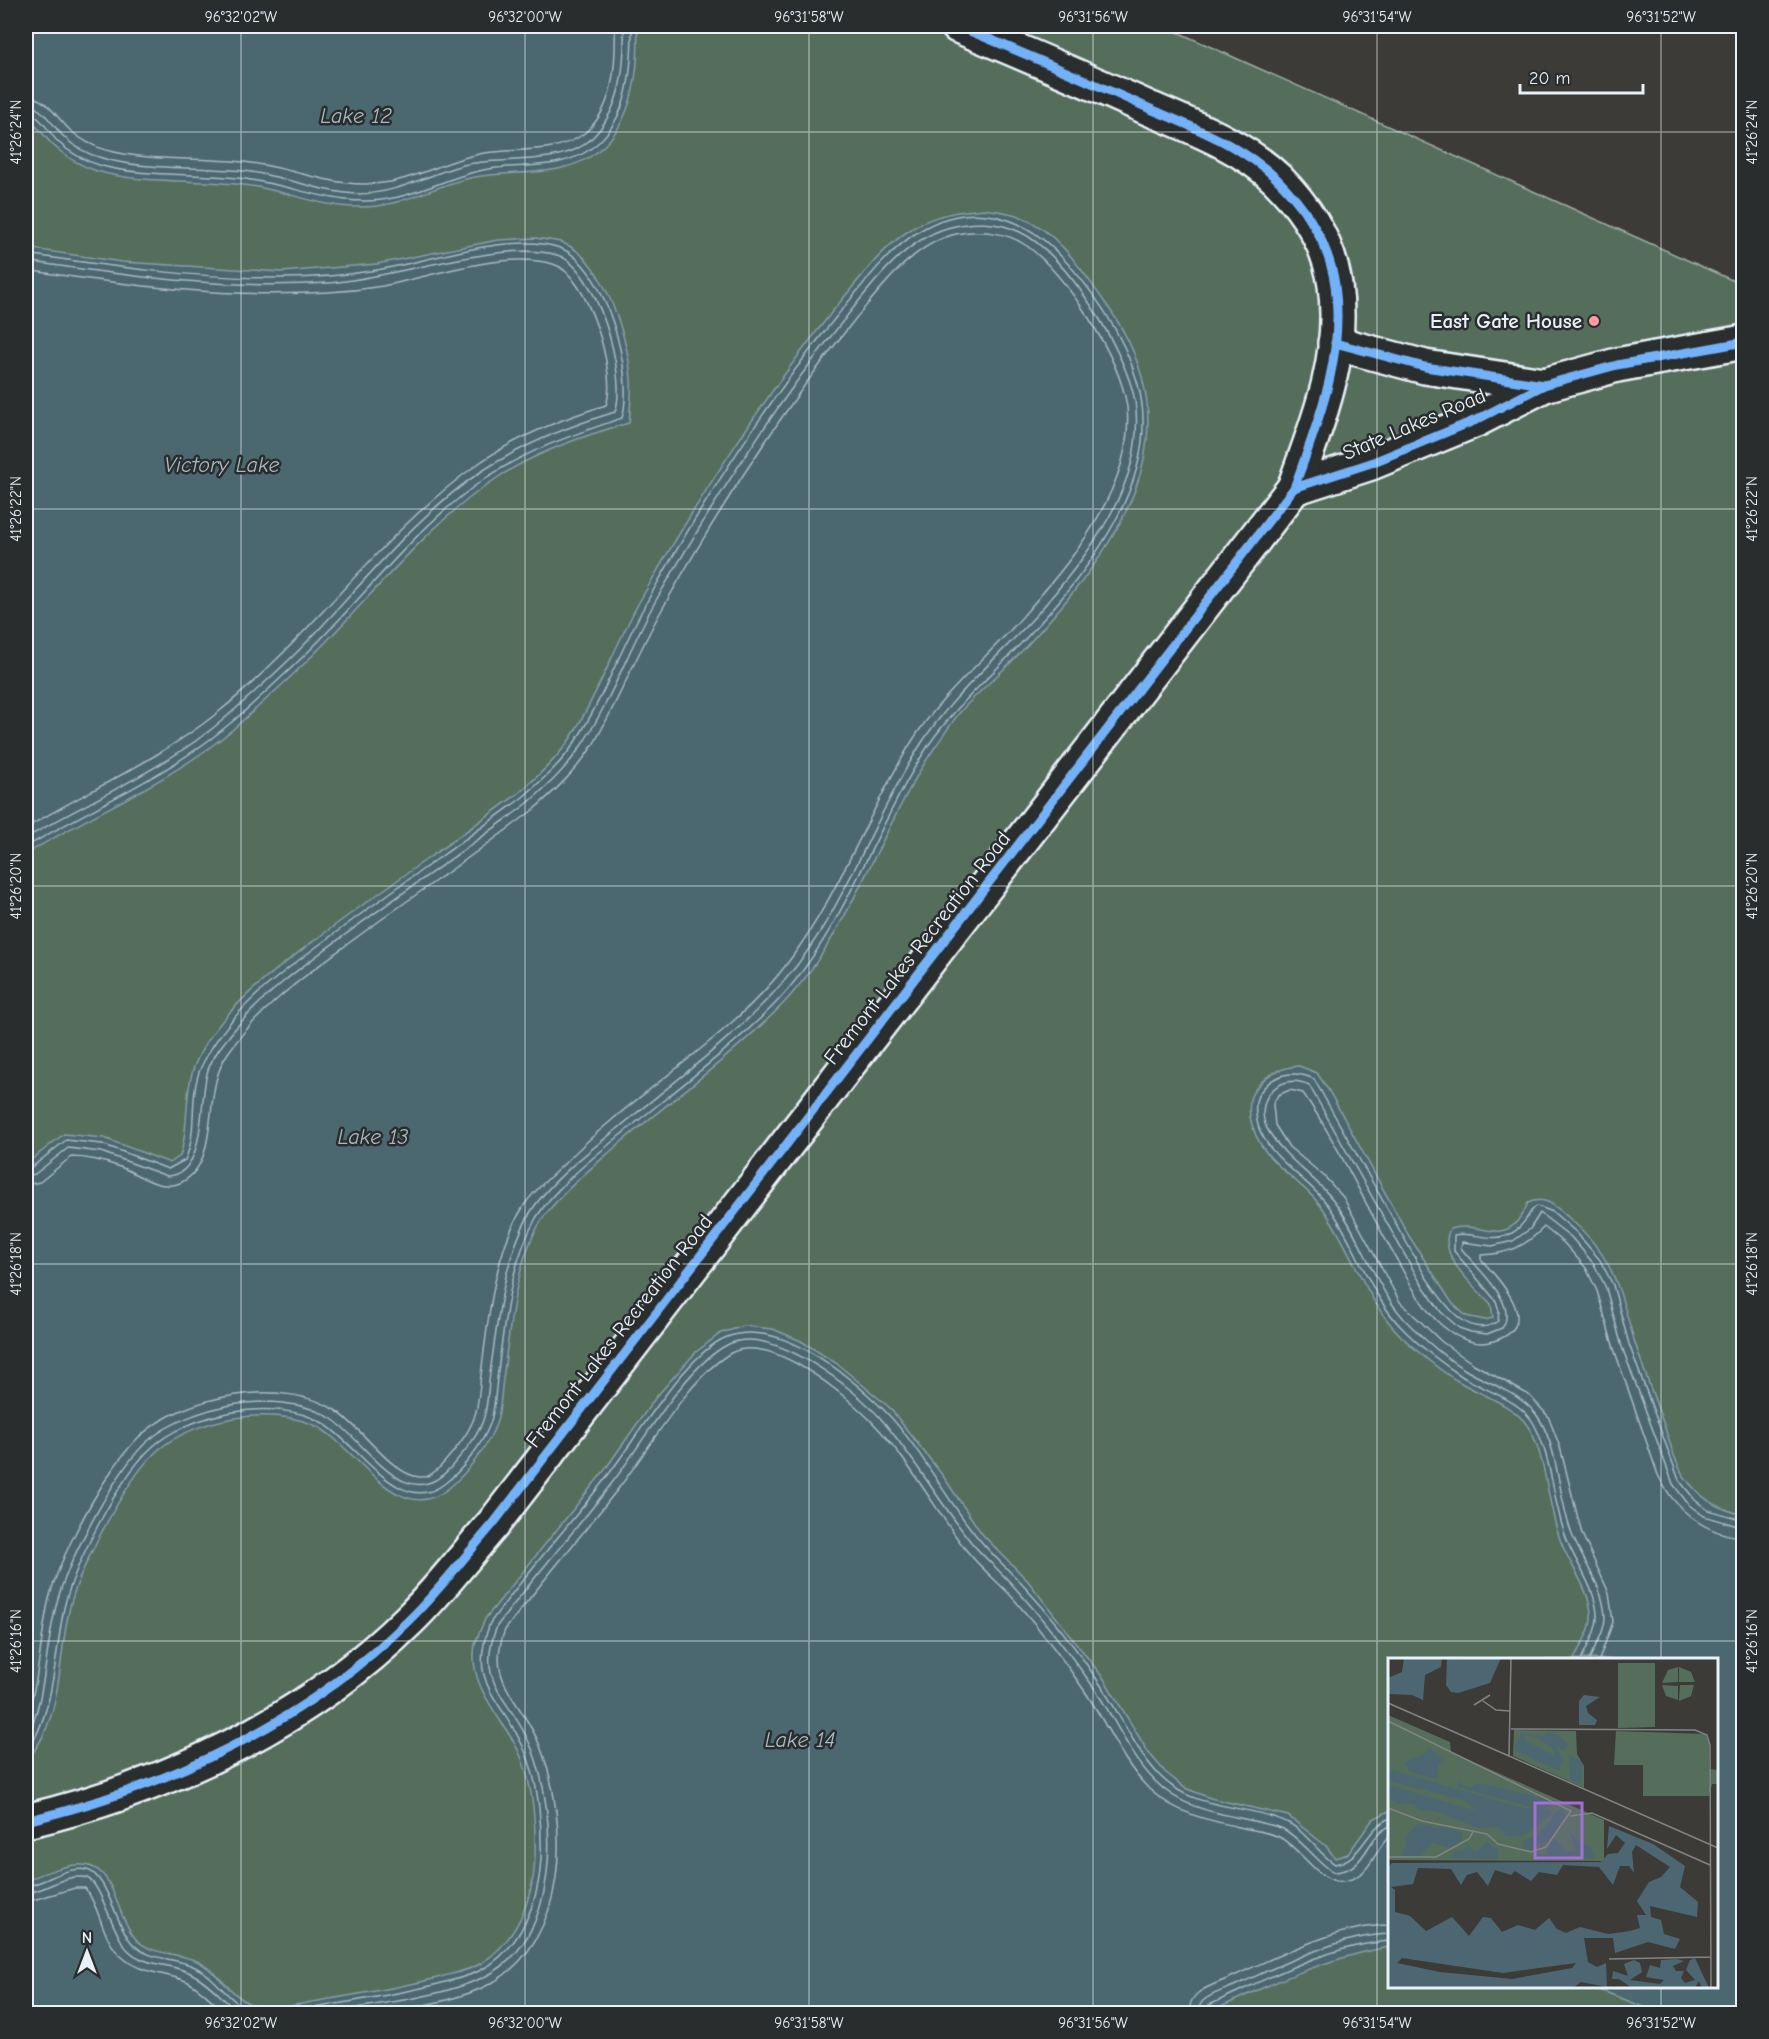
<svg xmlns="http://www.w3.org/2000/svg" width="1769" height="2039" font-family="'Comic Neue',sans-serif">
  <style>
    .green { fill: #556e5c; stroke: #9eb0aa; stroke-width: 1.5; fill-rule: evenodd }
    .water { fill: #4c6771; stroke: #8a9ea7; stroke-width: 1.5 }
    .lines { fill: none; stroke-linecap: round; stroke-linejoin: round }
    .shore { stroke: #aabac2; stroke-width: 1.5 }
    .minor-casing { stroke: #e8f1f8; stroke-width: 38 }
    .minor { stroke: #2a2d2e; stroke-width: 33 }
    .cycleway-casing { stroke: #2a2d2e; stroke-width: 13 }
    .cycleway { stroke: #73b2f8; stroke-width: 9 }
    .ticks { fill: none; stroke: #e8f1f8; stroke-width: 1.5; stroke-opacity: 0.45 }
    .poi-dot { fill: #ff9aa2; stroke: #2a2d2e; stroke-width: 2 }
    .labels { text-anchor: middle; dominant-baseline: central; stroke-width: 5; stroke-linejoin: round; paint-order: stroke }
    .poi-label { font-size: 21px; font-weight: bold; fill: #e8f1f8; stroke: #2a2d2e; text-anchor: end }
    .street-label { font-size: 21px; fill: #e8f1f8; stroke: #2a2d2e }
    .water-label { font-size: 22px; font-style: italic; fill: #aabac2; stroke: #2a2d2e }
    .inset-road { fill: none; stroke: #818485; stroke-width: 1.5 }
    .view { fill: #a171d3; fill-opacity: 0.15; stroke: #a171d3; stroke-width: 3 }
    .inset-edge { fill: none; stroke: #e8f1f8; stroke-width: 3 }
    .neatline { fill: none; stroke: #e8f1f8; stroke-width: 2 }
    .ticks-label { font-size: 15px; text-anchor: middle; fill: #e8f1f8 }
  </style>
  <rect width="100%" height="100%" fill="#3d3b38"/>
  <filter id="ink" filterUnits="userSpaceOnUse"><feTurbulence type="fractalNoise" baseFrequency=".0167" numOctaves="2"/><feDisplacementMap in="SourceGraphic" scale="12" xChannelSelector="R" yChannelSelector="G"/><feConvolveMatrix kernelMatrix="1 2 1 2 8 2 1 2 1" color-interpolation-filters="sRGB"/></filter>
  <g filter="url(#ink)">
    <path class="green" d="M 26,26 L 1164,26 L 1743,285 L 1743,2013 L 26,2014 ZM 1390,1660 L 1716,1660 L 1716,1986 L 1390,1986 Z"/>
    <g class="water">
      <path d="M 26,26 L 637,26 C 640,68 634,122 598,151 C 562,181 509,168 466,179 C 428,188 400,208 357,207 C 321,207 286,191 251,186 C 203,178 142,185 97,171 C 81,166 67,158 54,146 C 44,137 38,125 26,118 Z"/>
      <path d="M 985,209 C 996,211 1009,212 1019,216 C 1057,230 1083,272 1106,304 C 1203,439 1114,552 1019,654 C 1001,673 980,690 962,710 C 952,721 944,735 935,747 C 878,831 850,937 777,1010 C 729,1058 672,1100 620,1143 C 595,1165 566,1188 546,1214 C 515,1255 510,1329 503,1379 C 501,1393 501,1411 496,1424 C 488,1446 467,1473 449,1488 C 399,1530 357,1448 318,1427 C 274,1404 194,1418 157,1451 C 128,1476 83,1563 72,1599 C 56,1653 66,1718 26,1761 L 26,1164 L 64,1134 L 104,1138 L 170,1163 L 180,1156 C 190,1126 183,1092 196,1062 C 220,1006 290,959 338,923 C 398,879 459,837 519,793 C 538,776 558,758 572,736 C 597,695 614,649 637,606 C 696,502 761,400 836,307 C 860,279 886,241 920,224 C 941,213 962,211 985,209 Z"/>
      <path d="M 536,238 C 544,240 555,240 563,243 C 604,259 629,340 631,380 C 632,394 630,409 629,423 C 581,436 528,455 488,484 C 421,532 370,598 312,656 C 287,681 259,706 232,730 C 173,780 92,814 26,854 L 26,248 L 122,262 L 282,272 L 377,264 L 498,240 Z"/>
      <path d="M 1299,1066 L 1317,1073 L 1329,1091 L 1409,1236 L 1452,1303 L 1466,1316 L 1485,1320 L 1493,1318 L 1491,1304 C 1475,1287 1436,1255 1450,1229 C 1484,1219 1506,1253 1528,1203 C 1545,1195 1555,1206 1568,1217 C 1615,1257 1618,1287 1635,1343 C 1644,1371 1654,1398 1664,1425 C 1670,1442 1674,1462 1684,1476 C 1700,1499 1717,1508 1743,1515 L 1743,2013 L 1659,2013 L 1592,1987 L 1716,1986 L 1716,1660 L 1574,1659 C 1579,1647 1591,1632 1591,1618 C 1592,1592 1570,1566 1561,1542 C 1548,1510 1546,1451 1527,1425 C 1513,1405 1484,1396 1463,1384 C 1441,1372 1420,1354 1402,1337 C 1366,1302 1353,1251 1324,1210 C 1299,1175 1260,1165 1250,1117 C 1249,1109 1249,1097 1254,1091 C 1266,1074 1279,1068 1299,1066 Z"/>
      <path d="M 744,1326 L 773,1329 L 801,1341 L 836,1363 L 889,1407 L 943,1476 L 982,1534 L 1028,1581 L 1104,1679 L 1148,1752 L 1165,1772 L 1185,1788 L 1210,1798 L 1288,1816 L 1326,1846 L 1335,1858 L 1348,1854 L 1373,1819 L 1389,1811 L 1389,1947 C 1325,1958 1265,1986 1206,2014 L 26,2013 L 26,1882 C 37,1874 51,1871 64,1867 C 118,1853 110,1908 135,1938 C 150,1956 179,1952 199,1962 C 218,1972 230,1994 248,2003 C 259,2008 273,2007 285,2007 C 336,1997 387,1991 437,1978 C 450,1974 468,1971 480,1964 C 516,1942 533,1900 535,1859 C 536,1825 533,1784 519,1752 C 503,1718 467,1686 475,1645 C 477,1636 482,1627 485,1619 L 604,1471 L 656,1397 L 696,1352 L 721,1333 Z"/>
    </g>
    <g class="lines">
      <g class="shore">
        <path d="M 26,96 C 48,97 56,118 71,131 C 81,140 93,146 106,150 C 150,162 205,157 251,163 C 298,169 341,191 390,182 C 423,176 451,158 485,153 C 516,148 555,154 582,135 C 615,111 616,62 615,26"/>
        <path d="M 26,105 C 43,106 52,125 63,136 C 74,147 87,154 102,158 C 145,171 205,166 251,172 C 287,177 322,193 358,194 C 397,194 426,175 463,165 C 500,156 561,167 590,140 C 622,110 625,66 624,26"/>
        <path d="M 26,113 C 41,114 48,132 58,142 C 71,154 85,161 102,166 C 149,178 202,172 251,180 C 299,187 344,209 393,198 C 426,192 455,174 489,169 C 523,164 564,170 593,147 C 630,119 632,67 632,26"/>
        <path d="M 26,254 C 108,266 199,279 283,278 C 314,278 347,275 377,270 C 427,262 512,231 560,248 C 606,265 635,375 622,418 C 575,434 527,450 486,478 C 417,525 367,594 308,652 C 282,677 255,703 227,726 C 167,776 93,807 26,847"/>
        <path d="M 26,261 C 125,276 228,290 328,283 C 391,279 501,239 557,255 C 597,267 628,376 615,412 C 569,426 522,445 482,471 C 413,517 361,587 304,645 C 279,671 251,695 224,719 C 167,768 90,800 26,838"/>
        <path d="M 26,270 C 125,285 228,299 329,292 C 347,291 365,289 383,286 C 432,276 504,250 553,264 C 587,273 618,374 606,405 C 561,419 513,438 475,466 C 378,536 310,639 216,714 C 158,760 89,790 26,828"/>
        <path d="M 26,1168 L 32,1167 L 66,1140 L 102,1144 L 168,1169 L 185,1160 C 199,1131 187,1093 203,1063 C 232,1005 292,965 342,928 C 402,883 463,842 523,797 C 542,780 561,764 575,742 C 602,701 620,651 644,607 C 700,506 763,407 836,317 C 861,287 887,250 921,230 C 970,201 1020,214 1058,253 C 1092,288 1123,333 1137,381 C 1168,484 1075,588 1009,656 C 980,686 951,712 928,746 C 873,830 844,933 773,1006 C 727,1052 673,1092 623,1133 C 595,1156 555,1187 536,1218 C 509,1266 504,1326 497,1379 C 495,1394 495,1410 490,1424 C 482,1445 462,1471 444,1484 C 400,1519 356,1441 321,1422 C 274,1396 188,1413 150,1449 C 118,1480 74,1565 64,1608 C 54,1657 55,1712 26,1753"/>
        <path d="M 26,1176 L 35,1174 L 68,1148 L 101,1152 L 167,1176 C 208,1176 198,1099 208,1070 C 213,1055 225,1041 235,1029 C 265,993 305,964 342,937 C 404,891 467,849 528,803 C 547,786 565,770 579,749 C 610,704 628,650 655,602 C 713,503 774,406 847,316 C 874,282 904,241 947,228 C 970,221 997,221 1020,232 C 1066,253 1126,352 1135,401 C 1138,420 1136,442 1132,461 C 1117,519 1076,569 1038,613 C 998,658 951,696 919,747 C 871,822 843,914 784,981 C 736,1037 673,1082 616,1130 C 588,1152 548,1183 530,1213 C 503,1260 498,1320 490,1373 C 488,1387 488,1404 484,1417 C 479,1436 463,1453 451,1467 C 406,1518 369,1444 332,1419 C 305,1401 263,1399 231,1405 C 204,1410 170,1422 149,1440 C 118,1466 71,1556 59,1595 C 44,1644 48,1694 26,1740"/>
        <path d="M 26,1185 L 40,1182 L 71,1157 C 88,1157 104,1161 120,1167 C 137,1173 160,1192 180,1183 C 223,1163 200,1092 228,1053 C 259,1008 306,975 349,943 C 410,898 473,856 533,810 C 556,790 577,770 593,745 C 618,702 636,656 660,613 C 718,510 782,410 856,318 C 883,286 913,244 956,234 C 980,229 1007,232 1027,246 C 1067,275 1120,358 1127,407 C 1129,425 1126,448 1121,465 C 1101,528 1058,576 1016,624 C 978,666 939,697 909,746 C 866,817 837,899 786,965 C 729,1040 632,1094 566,1162 C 553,1175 535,1189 525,1204 C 494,1250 488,1321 481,1375 C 479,1389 479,1405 474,1418 C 468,1435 452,1454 440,1467 C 431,1475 426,1479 414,1476 C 389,1470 358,1424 335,1410 C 283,1377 184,1395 140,1436 C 130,1445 120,1459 112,1470 C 89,1504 57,1563 48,1603 C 40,1641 39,1682 26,1719"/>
        <path d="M 1581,1660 C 1586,1647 1597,1632 1597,1617 C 1597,1589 1575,1563 1566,1538 C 1553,1502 1552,1458 1534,1424 C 1521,1400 1485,1391 1463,1377 C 1443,1364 1423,1349 1406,1332 C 1369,1297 1358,1246 1328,1205 C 1307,1178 1277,1164 1261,1133 C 1256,1123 1253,1103 1259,1094 C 1272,1074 1292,1069 1314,1079 L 1426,1277 C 1440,1297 1467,1343 1498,1321 L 1499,1311 L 1496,1301 L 1454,1251 L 1454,1235 C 1474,1231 1492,1244 1512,1233 C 1526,1226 1529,1209 1537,1206 L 1553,1212 L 1576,1232 L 1600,1260 L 1613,1285 L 1629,1344 L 1679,1480 L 1695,1500 L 1708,1510 L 1744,1520"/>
        <path d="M 1589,1660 C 1594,1647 1605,1632 1605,1617 C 1604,1588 1584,1563 1573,1537 C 1558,1500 1560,1454 1540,1420 C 1526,1395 1492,1385 1469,1372 C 1448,1360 1429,1344 1412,1327 C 1375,1292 1364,1240 1334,1201 C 1313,1174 1288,1162 1269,1132 C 1251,1103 1278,1070 1309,1085 L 1419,1280 L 1441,1312 L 1459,1328 L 1471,1332 L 1487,1334 L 1502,1328 C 1520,1304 1475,1267 1461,1248 L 1462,1242 L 1492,1246 L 1513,1241 L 1530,1229 L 1540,1213 L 1571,1237 L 1594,1264 L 1606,1288 L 1622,1347 L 1673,1484 L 1689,1505 L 1704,1516 L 1744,1528"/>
        <path d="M 1599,1660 L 1613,1622 L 1609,1593 L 1582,1534 L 1560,1447 L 1548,1416 L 1529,1395 L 1472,1363 L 1442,1342 L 1400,1302 L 1343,1197 L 1324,1176 L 1289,1147 L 1275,1125 L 1273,1104 L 1278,1095 L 1290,1090 L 1303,1093 C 1339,1145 1365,1205 1397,1260 C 1408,1280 1420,1304 1437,1321 C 1452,1335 1472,1348 1494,1341 C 1545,1325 1498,1279 1481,1259 L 1481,1255 C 1508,1254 1525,1247 1544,1227 L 1564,1243 L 1586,1268 L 1597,1291 L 1614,1349 L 1658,1475 C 1674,1509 1705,1535 1744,1537"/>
        <path d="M 26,1886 C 45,1884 66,1865 87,1870 C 108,1875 116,1927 132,1943 C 148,1961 175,1957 195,1967 C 215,1976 226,1998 245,2008 C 256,2015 273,2013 286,2013 C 337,2003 388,1997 438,1984 C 452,1980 468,1977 481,1970 C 521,1949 539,1901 541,1859 C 542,1824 539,1784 525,1751 C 503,1698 466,1687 490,1623 C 527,1571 570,1525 608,1475 C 635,1440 687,1352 727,1337 C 779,1317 850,1376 885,1411 C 922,1449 945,1499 979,1539 C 992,1555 1007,1568 1021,1583 C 1049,1613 1077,1649 1100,1684 C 1120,1714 1135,1750 1160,1776 C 1194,1811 1242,1803 1284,1821 C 1305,1829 1319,1855 1335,1864 C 1362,1860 1365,1829 1390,1818"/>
        <path d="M 26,1893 C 45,1892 66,1872 87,1878 C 101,1883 113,1935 127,1949 C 145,1968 172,1962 194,1975 C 211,1984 225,2001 239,2014"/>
        <path d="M 26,1902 L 75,1888 L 85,1888 C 101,1908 101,1939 122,1957 C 141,1974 164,1972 186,1981 C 201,1988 214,2003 226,2014"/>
        <path d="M 323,2014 C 376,2003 432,2000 482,1978 C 562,1943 558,1816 532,1749 C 513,1699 473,1686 497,1626 C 535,1575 577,1529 615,1479 C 643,1442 686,1366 727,1345 C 770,1322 855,1388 882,1420 C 915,1459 940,1503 971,1542 C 985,1559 1003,1573 1017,1590 C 1044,1620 1069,1653 1092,1685 C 1114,1716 1128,1754 1155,1781 C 1182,1809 1218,1813 1254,1821 C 1263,1824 1275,1825 1283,1829 C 1301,1838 1321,1867 1334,1872 C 1368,1870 1364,1838 1390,1826"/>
        <path d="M 382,2014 C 416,2006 457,2001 488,1985 C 571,1942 569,1821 540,1746 C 523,1701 484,1682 505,1630 C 542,1581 583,1534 621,1485 C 649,1449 691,1375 731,1353 C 771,1332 846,1395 873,1423 C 908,1459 933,1506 963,1546 C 977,1565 996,1580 1012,1597 C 1038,1627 1064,1660 1086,1693 C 1107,1724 1122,1762 1149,1789 C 1177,1815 1212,1821 1248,1829 C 1258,1831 1270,1833 1279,1837 C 1307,1851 1326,1902 1363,1872 C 1374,1862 1378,1846 1390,1836"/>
        <path d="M 1189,2014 C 1189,2005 1191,1998 1198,1993 C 1208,1985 1224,1981 1236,1975 C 1282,1954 1337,1926 1390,1925"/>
        <path d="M 1198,2014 C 1198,2009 1199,2005 1203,2001 C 1211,1993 1226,1990 1236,1985 C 1283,1964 1337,1936 1390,1934"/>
        <path d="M 1205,2014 L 1209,2005 C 1265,1980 1328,1945 1390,1941"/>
      </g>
      <defs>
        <g id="minor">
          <path d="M 1335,343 L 1425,367 L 1544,385"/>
          <path d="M 1294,488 L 1371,463 L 1476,420 L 1544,385 L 1617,365 L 1744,342"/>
          <path d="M 26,1821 C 166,1788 305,1723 409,1620 C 439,1591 465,1556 493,1524 L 1294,488 C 1318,422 1345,357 1335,285 C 1329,244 1306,208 1277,179 C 1242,145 1190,126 1146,107 C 1084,79 1021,52 958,26"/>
        </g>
      </defs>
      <use href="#minor" class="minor-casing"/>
      <use href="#minor" class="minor"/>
      <defs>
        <g id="cycleway">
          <path d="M 1335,343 L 1425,367 L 1544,385"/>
          <path d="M 1294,488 L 1371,463 L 1476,420 L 1544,385 L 1617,365 L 1744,342"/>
          <path d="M 26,1821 C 166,1788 305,1723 409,1620 C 439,1591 465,1556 493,1524 L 1294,488 C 1318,422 1345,357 1335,285 C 1329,244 1306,208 1277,179 C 1242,145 1190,126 1146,107 C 1084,79 1021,52 958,26"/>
        </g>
      </defs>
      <use href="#cycleway" class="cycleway-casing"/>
      <use href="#cycleway" class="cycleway"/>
    </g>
  </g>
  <path class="ticks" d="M 241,26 L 241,2014M 525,26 L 525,2014M 809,26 L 809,2014M 1093,26 L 1093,2014M 1377,26 L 1377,2014M 1661,26 L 1661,1660M 26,132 L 1744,132M 26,509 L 1744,509M 26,886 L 1744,886M 26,1264 L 1744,1264M 26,1641 L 1744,1641M 1661,1986 L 1661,2014"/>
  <circle class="poi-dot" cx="1594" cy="321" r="6"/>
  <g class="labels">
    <g class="poi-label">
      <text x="1582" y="321">East Gate House</text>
    </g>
    <g class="street-label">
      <text transform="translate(1414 424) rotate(-23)">State Lakes Road</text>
      <text transform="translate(917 948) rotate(-52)">Fremont Lakes Recreation Road</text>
      <text transform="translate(619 1331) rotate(-52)">Fremont Lakes Recreation Road</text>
    </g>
    <g class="water-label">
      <text x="356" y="116">Lake 12</text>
      <text x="222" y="465">Victory Lake</text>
      <text x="373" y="1137">Lake 13</text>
      <text x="800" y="1740">Lake 14</text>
    </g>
  </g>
  <g transform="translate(1388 1658)">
    <rect width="330" height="330" fill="#3d3b38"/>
    <path d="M 230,5 L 267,5 L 267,69 L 230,70 ZM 290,9 L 290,24 L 274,25 L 280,12 ZM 291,9 L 303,14 L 307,24 L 291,24 ZM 274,27 L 290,28 L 290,42 L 278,38 ZM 306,27 L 303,38 L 291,43 L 292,27 ZM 0,57 L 62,84 L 63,94 L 216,162 L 216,203 L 0,202 ZM 126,72 L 188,73 L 189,96 L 196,108 L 196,130 L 125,98 ZM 228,73 L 317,76 L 321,83 L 321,111 L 330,112 L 330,126 L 324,126 L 321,138 L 255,138 L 255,107 L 226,107 Z" fill="#556e5c"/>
    <path d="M 16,0 L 54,0 L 53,9 L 37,17 L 35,42 L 24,37 L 0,36 L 0,20 L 14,14 ZM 59,0 L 113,0 L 102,25 L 70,35 L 63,34 L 58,27 ZM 196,37 L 212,39 L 198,48 L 200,55 L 209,62 L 207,67 L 191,67 L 191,43 ZM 159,74 L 169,76 L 181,87 L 175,93 L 167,86 L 175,104 L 171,113 L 126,92 L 133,75 L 156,78 ZM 137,77 L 148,79 L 165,91 L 168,98 L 136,82 ZM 41,90 L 56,102 L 50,107 L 49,121 L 22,114 L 16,104 L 38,95 ZM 181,96 L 194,105 L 193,126 L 182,122 ZM 0,111 L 135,150 L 162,151 L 164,156 L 135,178 L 119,178 L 110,169 L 91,170 L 47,153 L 31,152 L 25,146 L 9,146 L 0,139 L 0,127 L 89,153 L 75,142 L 0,123 ZM 70,124 L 82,130 L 89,125 L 110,129 L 161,142 L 164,147 L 157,150 L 143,149 L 69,129 ZM 171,152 L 176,152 L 177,159 L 159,185 L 151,184 L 146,193 L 135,189 L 134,183 L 151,176 ZM 30,166 L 70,172 L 75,176 L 74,182 L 62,190 L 45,185 L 31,199 L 13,197 L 19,188 L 16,179 ZM 221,168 L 265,186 L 297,208 L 292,229 L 310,244 L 309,259 L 262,248 L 263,259 L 273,262 L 276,276 L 292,281 L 287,291 L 260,284 L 227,295 L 225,280 L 196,280 L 200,304 L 209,309 L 218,305 L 219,329 L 193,324 L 185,330 L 1,330 L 0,209 L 4,205 L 213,204 L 220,196 L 230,195 L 237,185 L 228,177 L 219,191 ZM 248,187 L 282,209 L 273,219 L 261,224 L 249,243 L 258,257 L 249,257 L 252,270 L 242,273 L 220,276 L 192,269 L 178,275 L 169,271 L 161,260 L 147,272 L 130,267 L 114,274 L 103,260 L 95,259 L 81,278 L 64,259 L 38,273 L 22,258 L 7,254 L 7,232 L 3,229 L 25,226 L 30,210 L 63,211 L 73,227 L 79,217 L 89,214 L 100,228 L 107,212 L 123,217 L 127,213 L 143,223 L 151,214 L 169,217 L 175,207 L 211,209 L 225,227 L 232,208 L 241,208 L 246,215 L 244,194 ZM 14,300 L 115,315 L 188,305 L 184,310 L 124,321 L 52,314 L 9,305 ZM 182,174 L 193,185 L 203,189 L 207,201 L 185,197 L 153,203 L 147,199 L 149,195 L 160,198 L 159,190 L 167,181 L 179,193 L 188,193 ZM 99,184 L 110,192 L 110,201 L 61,200 L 68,193 L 77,192 L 80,186 L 87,195 ZM 307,300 L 321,330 L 314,330 L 311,323 L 307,330 L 244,330 L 231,321 L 224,321 L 225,313 L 240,318 L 236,306 L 246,302 L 252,305 L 254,314 L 242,322 L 272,326 L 276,322 L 258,319 L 262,307 L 272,310 L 273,302 L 289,301 L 296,303 L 285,308 L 288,313 L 296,313 L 293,320 L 297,325 L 307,322 L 298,312 L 302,302 Z" fill="#4c6771" fill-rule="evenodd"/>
    <path class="inset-road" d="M 123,0 L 121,98 L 330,190M 95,43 L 108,52 L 122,53M 0,45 L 121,98M 86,47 L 102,37M 0,63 L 183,153 L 158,189 L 143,194 L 110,186 L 99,176 L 34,163 L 0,150M 123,71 L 307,72 L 319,77 L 322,87 L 323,330M 182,158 L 204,155 L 322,207M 0,199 L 48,199 L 81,181 L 86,172M 221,301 L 323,299"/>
    <path class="view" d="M 147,145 L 194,145 L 194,200 L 147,200 Z"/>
    <rect width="330" height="330" class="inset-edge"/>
  </g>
  <rect width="1769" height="2039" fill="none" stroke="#2a2d2e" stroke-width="66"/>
  <g transform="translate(87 1952)" stroke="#2a2d2e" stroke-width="4.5" paint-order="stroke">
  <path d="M0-4.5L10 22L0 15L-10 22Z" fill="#e8f1f8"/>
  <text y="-9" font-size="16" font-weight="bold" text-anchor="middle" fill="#e8f1f8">N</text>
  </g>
  <path d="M1520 84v9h123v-9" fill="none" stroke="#e8f1f8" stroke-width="3"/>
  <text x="1529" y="84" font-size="18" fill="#e8f1f8" stroke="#2a2d2e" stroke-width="4.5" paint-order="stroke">20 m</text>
  <rect x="33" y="33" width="1703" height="1973" class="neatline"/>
  <g class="ticks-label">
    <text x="241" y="22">96°32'02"W</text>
    <text x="525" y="22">96°32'00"W</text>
    <text x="809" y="22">96°31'58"W</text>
    <text x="1093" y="22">96°31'56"W</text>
    <text x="1377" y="22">96°31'54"W</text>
    <text x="1661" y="22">96°31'52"W</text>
    <text transform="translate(16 132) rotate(-90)" y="5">41°26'24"N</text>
    <text transform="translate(1752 132) rotate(-90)" y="5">41°26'24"N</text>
    <text transform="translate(16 509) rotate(-90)" y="5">41°26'22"N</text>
    <text transform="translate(1752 509) rotate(-90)" y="5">41°26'22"N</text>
    <text transform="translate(16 886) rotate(-90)" y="5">41°26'20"N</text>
    <text transform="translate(1752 886) rotate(-90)" y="5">41°26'20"N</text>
    <text transform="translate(16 1264) rotate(-90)" y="5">41°26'18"N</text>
    <text transform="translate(1752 1264) rotate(-90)" y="5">41°26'18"N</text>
    <text transform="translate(16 1641) rotate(-90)" y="5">41°26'16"N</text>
    <text transform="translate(1752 1641) rotate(-90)" y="5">41°26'16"N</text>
    <text x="241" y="2028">96°32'02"W</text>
    <text x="525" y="2028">96°32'00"W</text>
    <text x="809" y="2028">96°31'58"W</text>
    <text x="1093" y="2028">96°31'56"W</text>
    <text x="1377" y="2028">96°31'54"W</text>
    <text x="1661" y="2028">96°31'52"W</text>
  </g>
</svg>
